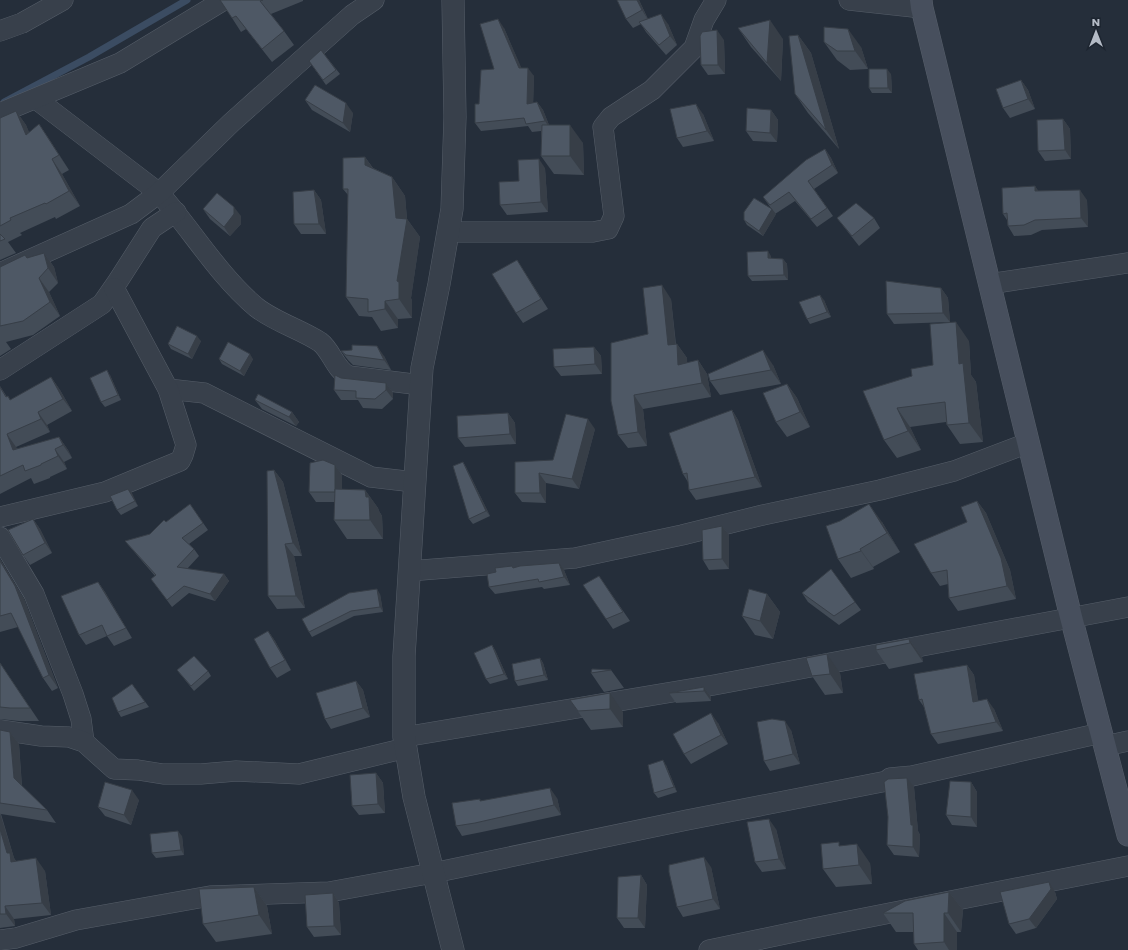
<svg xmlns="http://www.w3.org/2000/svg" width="1128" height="950" font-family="Poppins,sans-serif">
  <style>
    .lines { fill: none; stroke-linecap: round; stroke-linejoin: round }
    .stream { stroke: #3b4c62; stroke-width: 7 }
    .minor-casing { stroke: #565e69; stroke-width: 21 }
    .tertiary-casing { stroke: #565e69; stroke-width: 23 }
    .secondary-casing { stroke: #565e69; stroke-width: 23 }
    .minor { stroke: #38404b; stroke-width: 20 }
    .tertiary { stroke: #38404b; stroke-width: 22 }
    .secondary { stroke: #474f5d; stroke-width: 22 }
    .wall { fill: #434c57 }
    .shaded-wall { fill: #373e47 }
    .building { fill: #4e5865; stroke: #373e47 }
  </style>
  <rect width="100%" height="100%" fill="#252e3a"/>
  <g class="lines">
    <path class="stream" d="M 4,102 L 89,57 L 187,0"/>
    <defs>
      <g id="minor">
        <path d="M 849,0 L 922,8"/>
        <path d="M 0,31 L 22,23 L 63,0"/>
        <path d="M 36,99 L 159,193 C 192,230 218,275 256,307 C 275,322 300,329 320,342 C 332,351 335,370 349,376 L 421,385"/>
        <path d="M 0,113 L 120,63 L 224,0"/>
        <path d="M 448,232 L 593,232 L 608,229 L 614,216 L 603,127 L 611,117 L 652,90 L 694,48 L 704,20 L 716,0"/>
        <path d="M 0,273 L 131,214 L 159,193 L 231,123 L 352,15 L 374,0"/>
        <path d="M 989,284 L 1128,263"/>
        <path d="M 0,370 L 102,304 L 118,281 L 152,228 L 176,212"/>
        <path d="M 168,389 L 204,393 L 371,477 L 414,482"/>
        <path d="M 0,517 L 105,492 L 180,461 L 183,455 L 186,445 L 168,389 L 114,288"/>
        <path d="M 0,537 L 34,594 L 73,694 L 81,719 L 84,742"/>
        <path d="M 409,571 L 575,558 L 682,535 L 763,515 L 880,490 L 954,471 L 1028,443"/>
        <path d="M 0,730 L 41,736 L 69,737 L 84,742 L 114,769 L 138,770 L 163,774 L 201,774 L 236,771 L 299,774 L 406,748"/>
        <path d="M 404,737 L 714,685 L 1128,607"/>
        <path d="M 1105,746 L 1128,741"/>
        <path d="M 0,940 L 16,938 L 76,920 L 210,896 L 329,892 L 433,873 L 687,820 L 887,781 L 890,778 L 912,776 L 1101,733"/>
        <path d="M 709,950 L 809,929 L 1128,866"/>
      </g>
      <path id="tertiary" d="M 453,950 L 414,797 L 404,737 L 404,656 L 422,368 L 439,284 L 452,209 L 455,117 L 453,0"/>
      <path id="secondary" d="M 921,0 L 922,8 L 1071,617 L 1128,835"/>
    </defs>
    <use href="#minor" class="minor-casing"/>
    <use href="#tertiary" class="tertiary-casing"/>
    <use href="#secondary" class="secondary-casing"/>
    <use href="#minor" class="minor"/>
    <use href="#tertiary" class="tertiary"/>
    <use href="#secondary" class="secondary"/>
  </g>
  <g class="wall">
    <path d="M 220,0 L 303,0 L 303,1 L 271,14 L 284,31 L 294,45 L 272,62 L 246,29 L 241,32 L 232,18 Z"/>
    <path d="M 639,0 L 648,19 L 668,24 L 677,45 L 666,55 L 646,32 L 641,24 L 633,28 L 626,19 Z"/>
    <path d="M 504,28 L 521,68 L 534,76 L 533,103 L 537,102 L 543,110 L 549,125 L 583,143 L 584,175 L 554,174 L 541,156 L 541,131 L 532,132 L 528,126 L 481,131 L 475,123 L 479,104 L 494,69 Z"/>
    <path d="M 738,28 L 783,39 L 781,81 L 751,47 Z"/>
    <path d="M 798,35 L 811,53 L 839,149 L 808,113 L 795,94 Z"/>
    <path d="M 724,40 L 725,74 L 708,75 L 701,65 Z"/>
    <path d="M 824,42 L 861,47 L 868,69 L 850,70 L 837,60 Z"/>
    <path d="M 321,50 L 340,74 L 326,85 L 309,61 Z"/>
    <path d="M 891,74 L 892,93 L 872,93 L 869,88 Z"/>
    <path d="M 1021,80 L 1028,90 L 1035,109 L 1010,118 L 1003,108 Z"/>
    <path d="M 305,100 L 353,113 L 350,132 L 312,110 Z"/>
    <path d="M 771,110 L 778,120 L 777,142 L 753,141 L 746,131 Z"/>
    <path d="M 16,111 L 26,125 L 29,133 L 39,124 L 49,139 L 69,170 L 62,174 L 80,206 L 56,219 L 55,217 L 20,233 L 22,235 L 8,242 L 16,253 L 0,260 L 0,118 Z"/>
    <path d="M 703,114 L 714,141 L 683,147 L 677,138 Z"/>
    <path d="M 1063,119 L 1070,129 L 1071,159 L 1045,161 L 1038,151 Z"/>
    <path d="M 825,149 L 831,158 L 838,173 L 814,189 L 833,216 L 817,227 L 795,201 L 775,214 L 763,197 Z"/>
    <path d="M 365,157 L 373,168 L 392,177 L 405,196 L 407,219 L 420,237 L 411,298 L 412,301 L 412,318 L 398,319 L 398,328 L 381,331 L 372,317 L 359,316 L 346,297 L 348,195 L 343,189 Z"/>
    <path d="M 545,168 L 548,212 L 507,215 L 500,205 L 519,181 Z"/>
    <path d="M 1035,186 L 1038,191 L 1087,200 L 1088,227 L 1042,230 L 1031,235 L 1014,236 L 1008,226 L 1007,220 L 1003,214 Z"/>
    <path d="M 314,190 L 321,200 L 326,234 L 301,234 L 294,224 Z"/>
    <path d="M 203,209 L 241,216 L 241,224 L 230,236 L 210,219 Z"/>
    <path d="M 776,214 L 763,236 L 747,225 L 744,220 Z"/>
    <path d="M 837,218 L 874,218 L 880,228 L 859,246 L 844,227 Z"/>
    <path d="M 44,253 L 54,267 L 58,283 L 49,292 L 60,316 L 33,335 L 6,342 L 11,349 L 0,356 L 0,267 Z"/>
    <path d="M 771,256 L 771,258 L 783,259 L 787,264 L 788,280 L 752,281 L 748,276 Z"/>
    <path d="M 517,260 L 548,309 L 523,323 L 516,313 Z"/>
    <path d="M 941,288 L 948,298 L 950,322 L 894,324 L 887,314 Z"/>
    <path d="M 671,299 L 676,344 L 677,344 L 687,358 L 687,363 L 698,360 L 707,374 L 711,397 L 643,409 L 647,446 L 628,448 L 618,435 L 648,334 Z"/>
    <path d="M 824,300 L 831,317 L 810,324 L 807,319 Z"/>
    <path d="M 201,341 L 192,359 L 171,349 L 168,344 Z"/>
    <path d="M 969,341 L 971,375 L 976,382 L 983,442 L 960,444 L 947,425 L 946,422 L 910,427 L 921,450 L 897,458 L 884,440 L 912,376 L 933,365 Z"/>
    <path d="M 594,347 L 601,356 L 602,374 L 561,376 L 554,367 Z"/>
    <path d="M 352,350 L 384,356 L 391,370 L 353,365 L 348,360 L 341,351 Z"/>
    <path d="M 219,359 L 253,359 L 244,376 L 222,364 Z"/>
    <path d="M 773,365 L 781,384 L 720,395 L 710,381 Z"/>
    <path d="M 110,375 L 121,400 L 105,407 L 101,402 Z"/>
    <path d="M 51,377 L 60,390 L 72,411 L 47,425 L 50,432 L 16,447 L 17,449 L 59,437 L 68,450 L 72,458 L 64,462 L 67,469 L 50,477 L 50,478 L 34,484 L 31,478 L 0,494 L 0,386 L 7,397 L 10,400 Z"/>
    <path d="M 341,378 L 386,383 L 393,393 L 393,399 L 382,409 L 363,408 L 358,400 L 341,400 L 334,390 Z"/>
    <path d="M 787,384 L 797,398 L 810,427 L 787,437 L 776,422 Z"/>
    <path d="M 255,400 L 292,412 L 299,422 L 296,426 L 262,409 Z"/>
    <path d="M 732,410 L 738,420 L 762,487 L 696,500 L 689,490 L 688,482 L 683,474 Z"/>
    <path d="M 508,413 L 515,423 L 516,444 L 465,447 L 458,438 Z"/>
    <path d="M 595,429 L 579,489 L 546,483 L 546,503 L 522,502 L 515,493 L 553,460 Z"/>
    <path d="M 463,462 L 466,467 L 490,516 L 473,524 L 469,519 Z"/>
    <path d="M 335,465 L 342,475 L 342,489 L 365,490 L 378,508 L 379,511 L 382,516 L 383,539 L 347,539 L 334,520 L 335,502 L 316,502 L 309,492 Z"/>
    <path d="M 274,470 L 283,482 L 302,556 L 294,556 L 305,608 L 277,609 L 268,596 Z"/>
    <path d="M 128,489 L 138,506 L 121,515 L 117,510 Z"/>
    <path d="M 977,501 L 986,513 L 1010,570 L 1016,599 L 958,611 L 949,598 L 948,584 L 940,586 L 931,573 L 967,522 Z"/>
    <path d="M 190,504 L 208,530 L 189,544 L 194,549 L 199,556 L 187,569 L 224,574 L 229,581 L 215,601 L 189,593 L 172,607 L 151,579 L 155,576 L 130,547 L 125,541 L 150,534 Z"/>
    <path d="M 33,519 L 40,529 L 52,553 L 30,565 L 23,555 Z"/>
    <path d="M 882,522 L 900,552 L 873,567 L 874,569 L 851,578 L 838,559 Z"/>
    <path d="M 722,526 L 729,535 L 729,569 L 709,570 L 703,560 Z"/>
    <path d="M 0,559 L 24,599 L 58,688 L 52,691 L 43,678 L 18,627 L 0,632 Z"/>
    <path d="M 513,568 L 564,570 L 570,585 L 544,589 L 542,587 L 495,594 L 489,587 L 496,572 Z"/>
    <path d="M 599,576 L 630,621 L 613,629 L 606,619 Z"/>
    <path d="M 98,582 L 105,592 L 132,638 L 114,646 L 107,636 L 86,645 L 79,635 Z"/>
    <path d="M 802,593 L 855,602 L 861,610 L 839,625 L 808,602 Z"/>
    <path d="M 380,594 L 383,612 L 354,616 L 312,637 L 309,632 Z"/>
    <path d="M 767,594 L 780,612 L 773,639 L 755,635 L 742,616 Z"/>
    <path d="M 268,631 L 275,641 L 291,670 L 277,678 L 270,668 Z"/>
    <path d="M 909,639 L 922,657 L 923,662 L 889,669 L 876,650 Z"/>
    <path d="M 492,645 L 495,650 L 508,679 L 490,684 L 486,679 Z"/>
    <path d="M 540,658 L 543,663 L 548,680 L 518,686 L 515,681 Z"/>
    <path d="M 0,663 L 39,721 L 19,721 L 0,719 Z"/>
    <path d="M 967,665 L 974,675 L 978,701 L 994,709 L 1003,731 L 938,744 L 931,734 L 924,707 L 919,700 Z"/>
    <path d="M 177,670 L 208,671 L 211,676 L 194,691 L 181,675 Z"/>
    <path d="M 611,670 L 624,688 L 604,692 L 591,673 Z"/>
    <path d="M 840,673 L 843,693 L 825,695 L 812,676 Z"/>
    <path d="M 356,681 L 363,690 L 370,717 L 331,729 L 325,719 Z"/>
    <path d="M 132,684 L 149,707 L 121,717 L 118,712 Z"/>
    <path d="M 704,687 L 711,697 L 711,701 L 676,703 L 669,693 Z"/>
    <path d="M 570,700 L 623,712 L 623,727 L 591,730 Z"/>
    <path d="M 718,723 L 728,744 L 691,764 L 684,754 Z"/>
    <path d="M 0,730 L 10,732 L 19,744 L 22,786 L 47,810 L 56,823 L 1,814 L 14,858 L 16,861 L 45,871 L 51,915 L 14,919 L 15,926 L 0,928 Z"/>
    <path d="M 791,730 L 800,764 L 770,771 L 764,761 Z"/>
    <path d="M 666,765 L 677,792 L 658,798 L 654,793 Z"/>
    <path d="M 376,773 L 383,783 L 385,813 L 359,815 L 352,806 Z"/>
    <path d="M 971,782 L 977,792 L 977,827 L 952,825 L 946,815 Z"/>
    <path d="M 914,787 L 918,831 L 920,835 L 919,857 L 894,855 L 887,845 Z"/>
    <path d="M 557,798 L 561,815 L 482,832 L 462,836 L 456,826 Z"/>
    <path d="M 139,800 L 131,825 L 105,816 L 98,807 Z"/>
    <path d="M 776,829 L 786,869 L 762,872 L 755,862 Z"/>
    <path d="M 182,836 L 184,855 L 156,858 L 152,853 Z"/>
    <path d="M 870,863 L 872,884 L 836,887 L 823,869 Z"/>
    <path d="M 711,867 L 720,909 L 683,917 L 677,907 Z"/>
    <path d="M 641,875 L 647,885 L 645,928 L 624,928 L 617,918 Z"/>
    <path d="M 254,887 L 267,906 L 272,934 L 216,942 L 203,924 Z"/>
    <path d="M 949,892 L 963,910 L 961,932 L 957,932 L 957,950 L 918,950 L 914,944 L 914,932 L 896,932 L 883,913 Z"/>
    <path d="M 1055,892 L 1057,899 L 1036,928 L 1016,934 L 1009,924 Z"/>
    <path d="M 333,893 L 339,903 L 341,935 L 314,937 L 307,927 Z"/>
  </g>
  <g class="shaded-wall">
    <path d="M 637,0 L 639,0 L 648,20 L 642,10 Z"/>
    <path d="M 661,14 L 668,24 L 677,45 L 670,36 Z"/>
    <path d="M 498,19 L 504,28 L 525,76 L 519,68 Z"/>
    <path d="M 770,20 L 783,39 L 781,81 L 767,63 Z"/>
    <path d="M 848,29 L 861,47 L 868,69 L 855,51 Z"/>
    <path d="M 717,30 L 724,40 L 725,74 L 718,65 Z"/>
    <path d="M 798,35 L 811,53 L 839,149 L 826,130 Z"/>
    <path d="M 528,68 L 534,76 L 533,112 L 527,104 Z"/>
    <path d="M 887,69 L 891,74 L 892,93 L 888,88 Z"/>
    <path d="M 1021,80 L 1028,90 L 1035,109 L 1028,99 Z"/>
    <path d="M 537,102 L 543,110 L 551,130 L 545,121 Z"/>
    <path d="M 346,103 L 353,113 L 350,132 L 343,123 Z"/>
    <path d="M 696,104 L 703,114 L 714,141 L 707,131 Z"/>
    <path d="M 771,110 L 778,120 L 777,142 L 770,133 Z"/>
    <path d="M 16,111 L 26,125 L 37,150 L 26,135 Z"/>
    <path d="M 1063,119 L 1070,129 L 1071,159 L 1065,150 Z"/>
    <path d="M 39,124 L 49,139 L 69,170 L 59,155 Z"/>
    <path d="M 570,125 L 583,143 L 584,175 L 570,156 Z"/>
    <path d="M 825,149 L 831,158 L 838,173 L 832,165 Z"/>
    <path d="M 365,157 L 378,176 L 365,165 Z"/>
    <path d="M 52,159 L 62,174 L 80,206 L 69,191 Z"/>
    <path d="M 539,159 L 545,168 L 548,212 L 541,202 Z"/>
    <path d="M 392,177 L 405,196 L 407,219 L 420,237 L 411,298 L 412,301 L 412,318 L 399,299 L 397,281 L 396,218 Z"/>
    <path d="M 1035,186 L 1042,196 L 1035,191 Z"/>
    <path d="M 314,190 L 321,200 L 326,234 L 319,224 Z"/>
    <path d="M 1080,190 L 1087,200 L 1088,227 L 1081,218 Z"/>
    <path d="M 234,207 L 241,216 L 241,224 L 230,236 L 224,227 Z"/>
    <path d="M 772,209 L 776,214 L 763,236 L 759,231 Z"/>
    <path d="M 768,251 L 771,256 L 771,263 L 768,258 Z"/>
    <path d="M 44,253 L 54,267 L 58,283 L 48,268 Z"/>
    <path d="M 783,259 L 787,264 L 788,280 L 784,275 Z"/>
    <path d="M 39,278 L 49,292 L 60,316 L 50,302 Z"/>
    <path d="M 662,285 L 671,299 L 677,359 L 668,345 Z"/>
    <path d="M 941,288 L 948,298 L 950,322 L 943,313 Z"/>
    <path d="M 820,295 L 824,300 L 831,317 L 827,312 Z"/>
    <path d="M 385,301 L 398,319 L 398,328 L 385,309 Z"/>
    <path d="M 956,322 L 969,341 L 971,375 L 976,382 L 983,442 L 969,423 L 959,364 Z"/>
    <path d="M 197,336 L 201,341 L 192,359 L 188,354 Z"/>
    <path d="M 677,344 L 687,358 L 688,378 L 678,365 Z"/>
    <path d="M 377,346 L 384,356 L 391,370 L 384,360 Z"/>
    <path d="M 594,347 L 601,356 L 602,374 L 595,364 Z"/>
    <path d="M 763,350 L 773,365 L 781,384 L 771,370 Z"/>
    <path d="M 250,354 L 253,359 L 244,376 L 240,371 Z"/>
    <path d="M 698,360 L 707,374 L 711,397 L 702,383 Z"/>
    <path d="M 107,370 L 110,375 L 121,400 L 118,395 Z"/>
    <path d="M 51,377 L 60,390 L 72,411 L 63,399 Z"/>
    <path d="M 386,383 L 393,393 L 393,399 L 386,390 Z"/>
    <path d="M 787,384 L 797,398 L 810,427 L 800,412 Z"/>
    <path d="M 634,395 L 643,409 L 647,446 L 638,432 Z"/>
    <path d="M 897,408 L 910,427 L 921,450 L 908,431 Z"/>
    <path d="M 732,410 L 738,420 L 762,487 L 755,477 Z"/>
    <path d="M 38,412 L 47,425 L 50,432 L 41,419 Z"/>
    <path d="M 292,412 L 299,422 L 296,426 L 289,417 Z"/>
    <path d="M 508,413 L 515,423 L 516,444 L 510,434 Z"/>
    <path d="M 588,419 L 595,429 L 579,489 L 572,479 Z"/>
    <path d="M 7,434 L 16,447 L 22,463 L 13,450 Z"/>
    <path d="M 59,437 L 68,450 L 72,458 L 63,445 Z"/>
    <path d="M 55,449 L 64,462 L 67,469 L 58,456 Z"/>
    <path d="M 463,462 L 466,467 L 490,516 L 486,511 Z"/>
    <path d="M 335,465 L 342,475 L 342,502 L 335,492 Z"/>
    <path d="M 274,470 L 283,482 L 302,556 L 293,543 Z"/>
    <path d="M 539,473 L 546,483 L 546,503 L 540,493 Z"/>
    <path d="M 128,489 L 132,493 L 138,506 L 135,501 Z"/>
    <path d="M 365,490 L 378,508 L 379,511 L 382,516 L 383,539 L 370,520 Z"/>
    <path d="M 977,501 L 986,513 L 1010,570 L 1016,599 L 1007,586 Z"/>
    <path d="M 869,504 L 882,522 L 900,552 L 887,533 Z"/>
    <path d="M 33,519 L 40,529 L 52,553 L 45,543 Z"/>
    <path d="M 722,526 L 729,535 L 729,569 L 722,559 Z"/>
    <path d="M 285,544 L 294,556 L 305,608 L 296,596 Z"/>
    <path d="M 860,549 L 873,567 L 874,569 L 861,551 Z"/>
    <path d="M 0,559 L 24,599 L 58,688 L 49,675 L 0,561 Z"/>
    <path d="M 559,563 L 564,570 L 570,585 L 564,577 Z"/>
    <path d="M 224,574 L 229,581 L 215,601 L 210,594 Z"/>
    <path d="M 98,582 L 105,592 L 132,638 L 126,628 Z"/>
    <path d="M 377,589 L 380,594 L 383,612 L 380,607 Z"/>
    <path d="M 767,594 L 780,612 L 773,639 L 760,621 Z"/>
    <path d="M 268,631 L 275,641 L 291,670 L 285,660 Z"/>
    <path d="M 909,639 L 922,657 L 923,662 L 910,643 Z"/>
    <path d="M 492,645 L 495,650 L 508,679 L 504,674 Z"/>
    <path d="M 827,654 L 840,673 L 843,693 L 830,674 Z"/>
    <path d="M 540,658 L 543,663 L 548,680 L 544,675 Z"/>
    <path d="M 967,665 L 974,675 L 980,711 L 973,702 Z"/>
    <path d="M 356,681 L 363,690 L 370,717 L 363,708 Z"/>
    <path d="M 704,687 L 711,697 L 711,701 L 704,691 Z"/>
    <path d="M 610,693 L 623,712 L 623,727 L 610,709 Z"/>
    <path d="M 987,699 L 994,709 L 1003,731 L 996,722 Z"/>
    <path d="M 711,713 L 718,723 L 728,744 L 721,735 Z"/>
    <path d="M 785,721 L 791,730 L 800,764 L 793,754 Z"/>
    <path d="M 10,732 L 19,744 L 22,791 L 14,778 Z"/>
    <path d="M 663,760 L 666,765 L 677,792 L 674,787 Z"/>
    <path d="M 376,773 L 383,783 L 385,813 L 378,804 Z"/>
    <path d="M 907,778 L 914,787 L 918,831 L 920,835 L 919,857 L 913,847 L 911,825 Z"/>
    <path d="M 971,782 L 977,792 L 977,827 L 971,817 Z"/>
    <path d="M 550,788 L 557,798 L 561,815 L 554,805 Z"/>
    <path d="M 132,790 L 139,800 L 131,825 L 124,815 Z"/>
    <path d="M 0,813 L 14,858 L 19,866 L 11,862 L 7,853 L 0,829 Z"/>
    <path d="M 769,819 L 776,829 L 786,869 L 779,859 Z"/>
    <path d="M 178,831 L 182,836 L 184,855 L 181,850 Z"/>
    <path d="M 857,844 L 870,863 L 872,884 L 859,865 Z"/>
    <path d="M 704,857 L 711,867 L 720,909 L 713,899 Z"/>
    <path d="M 36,858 L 45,871 L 51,915 L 42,903 Z"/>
    <path d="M 641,875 L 647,885 L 645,928 L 638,918 Z"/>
    <path d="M 1049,882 L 1055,892 L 1057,899 L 1036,928 L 1029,919 Z"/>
    <path d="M 254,887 L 267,906 L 272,934 L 259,915 Z"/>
    <path d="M 949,892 L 963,910 L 961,932 L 948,913 Z"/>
    <path d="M 333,893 L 339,903 L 341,935 L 334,926 Z"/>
    <path d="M 5,906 L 14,919 L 15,926 L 6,914 Z"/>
    <path d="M 944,913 L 957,932 L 957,950 L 949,950 L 944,942 Z"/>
  </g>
  <g class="building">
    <path d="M 220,0 L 263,0 L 260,1 L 284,31 L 262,49 L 236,16 L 232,18 Z"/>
    <path d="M 617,0 L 637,0 L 642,10 L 626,19 Z"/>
    <path d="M 661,14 L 670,36 L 659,45 L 639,22 Z"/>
    <path d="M 498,19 L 519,68 L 528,68 L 527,104 L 537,102 L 545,121 L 526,124 L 524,118 L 475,123 L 475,104 L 479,104 L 481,70 L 494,69 L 480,24 Z"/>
    <path d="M 770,20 L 767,63 L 738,28 Z"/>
    <path d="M 824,27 L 848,29 L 855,51 L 837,51 L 824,42 Z"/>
    <path d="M 717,30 L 718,65 L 701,65 L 700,36 L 702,32 Z"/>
    <path d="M 798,35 L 826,130 L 795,94 L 789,36 Z"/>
    <path d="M 321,50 L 336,70 L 323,80 L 309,61 Z"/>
    <path d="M 869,69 L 887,69 L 888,88 L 869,88 Z"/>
    <path d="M 1021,80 L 1028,99 L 1003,108 L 996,89 Z"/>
    <path d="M 315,85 L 346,103 L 343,123 L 305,100 Z"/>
    <path d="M 696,104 L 707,131 L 677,138 L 670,109 Z"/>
    <path d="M 747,108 L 771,110 L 770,133 L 746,131 Z"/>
    <path d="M 16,111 L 26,135 L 39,124 L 59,155 L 52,159 L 69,191 L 46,204 L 45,203 L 10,218 L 11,220 L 0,226 L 0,118 Z"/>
    <path d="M 1063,119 L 1065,150 L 1038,151 L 1037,120 Z"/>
    <path d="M 542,125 L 570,125 L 570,156 L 541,156 Z"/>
    <path d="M 825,149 L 832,165 L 808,181 L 827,208 L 811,219 L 789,192 L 770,205 L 763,197 L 806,160 Z"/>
    <path d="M 365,157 L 365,165 L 392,177 L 396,218 L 407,219 L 397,281 L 399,282 L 399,299 L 385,301 L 385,309 L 368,312 L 368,299 L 346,297 L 348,189 L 343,189 L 343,158 Z"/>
    <path d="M 539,159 L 541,202 L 500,205 L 499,182 L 519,181 L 518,160 Z"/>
    <path d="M 1035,186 L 1035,191 L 1080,190 L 1081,218 L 1035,220 L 1024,225 L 1008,226 L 1007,213 L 1003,214 L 1002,188 Z"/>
    <path d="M 314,190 L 319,224 L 294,224 L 293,192 Z"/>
    <path d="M 217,193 L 234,207 L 234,214 L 224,227 L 203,209 Z"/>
    <path d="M 754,198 L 772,209 L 759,231 L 744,220 L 744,212 Z"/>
    <path d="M 856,203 L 874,218 L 852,236 L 837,218 Z"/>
    <path d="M 0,234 L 5,239 L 0,241 Z"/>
    <path d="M 768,251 L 768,258 L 783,259 L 784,275 L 748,276 L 747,252 Z"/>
    <path d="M 44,253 L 48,268 L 39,278 L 50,302 L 23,321 L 0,326 L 0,267 L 25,255 L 27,258 Z"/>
    <path d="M 517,260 L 541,299 L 516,313 L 492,274 Z"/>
    <path d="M 886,281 L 941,288 L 943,313 L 887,314 Z"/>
    <path d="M 662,285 L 668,345 L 677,344 L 678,365 L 698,360 L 702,383 L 634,395 L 638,432 L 618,435 L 611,401 L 611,343 L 648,334 L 643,288 Z"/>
    <path d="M 820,295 L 827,312 L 807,319 L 799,302 Z"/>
    <path d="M 956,322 L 959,364 L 963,363 L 969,423 L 947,425 L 945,402 L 897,408 L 908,431 L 884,440 L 863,391 L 912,376 L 911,369 L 933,365 L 930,324 Z"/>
    <path d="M 177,326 L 197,336 L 188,354 L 168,344 Z"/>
    <path d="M 228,342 L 250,354 L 240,371 L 219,359 Z"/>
    <path d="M 352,345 L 377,346 L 384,360 L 346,355 L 341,351 L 352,350 Z"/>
    <path d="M 594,347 L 595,364 L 554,367 L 553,349 Z"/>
    <path d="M 763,350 L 771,370 L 710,381 L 708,374 Z"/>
    <path d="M 107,370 L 118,395 L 101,402 L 90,378 Z"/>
    <path d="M 335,375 L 341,378 L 386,383 L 386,390 L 375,399 L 356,398 L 356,391 L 334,390 Z"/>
    <path d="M 51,377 L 63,399 L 38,412 L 41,419 L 7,434 L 13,450 L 59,437 L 63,445 L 55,449 L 58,456 L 41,464 L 41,465 L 25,471 L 23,465 L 0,476 L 0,387 L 6,397 L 8,396 L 10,400 Z"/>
    <path d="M 787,384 L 800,412 L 776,422 L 763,393 Z"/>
    <path d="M 258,394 L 292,412 L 289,417 L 255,400 Z"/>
    <path d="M 732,410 L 755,477 L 689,490 L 687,473 L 683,474 L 669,433 Z"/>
    <path d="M 508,413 L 510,434 L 458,438 L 457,416 Z"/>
    <path d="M 566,414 L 588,419 L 572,479 L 539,473 L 540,493 L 515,493 L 515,462 L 553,460 Z"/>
    <path d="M 323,460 L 335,465 L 335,492 L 309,492 L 310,463 Z"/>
    <path d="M 463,462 L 486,511 L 469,519 L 453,466 Z"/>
    <path d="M 274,470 L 293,543 L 285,544 L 296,596 L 268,596 L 267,471 Z"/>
    <path d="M 128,489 L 135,501 L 117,510 L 110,496 Z"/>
    <path d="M 335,489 L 365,490 L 366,497 L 369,497 L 370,520 L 334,520 Z"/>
    <path d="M 977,501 L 1001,558 L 1007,586 L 949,598 L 947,570 L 931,573 L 914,544 L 967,522 L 961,507 Z"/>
    <path d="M 190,504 L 203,523 L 182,538 L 194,549 L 177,567 L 224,574 L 210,594 L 184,586 L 167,600 L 151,579 L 156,575 L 125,541 L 150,534 L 164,520 L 166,522 Z"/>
    <path d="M 869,504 L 887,533 L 860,549 L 861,551 L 838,559 L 826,526 L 840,521 Z"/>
    <path d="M 33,519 L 45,543 L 23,555 L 8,530 Z"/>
    <path d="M 722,526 L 722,559 L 703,560 L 702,530 Z"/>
    <path d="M 0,561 L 15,586 L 49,675 L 43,678 L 11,613 L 0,616 Z"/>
    <path d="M 559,563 L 564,577 L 539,582 L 538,579 L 489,587 L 487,574 L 496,572 L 495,568 L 512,566 L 513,568 L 520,566 Z"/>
    <path d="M 831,569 L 855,602 L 834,616 L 802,593 Z"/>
    <path d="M 599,576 L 623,612 L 606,619 L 583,585 Z"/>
    <path d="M 98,582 L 126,628 L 107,636 L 102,625 L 79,635 L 61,596 Z"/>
    <path d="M 377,589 L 380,607 L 351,611 L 309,632 L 302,619 L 349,593 Z"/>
    <path d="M 749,589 L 767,594 L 760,621 L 742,616 Z"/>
    <path d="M 268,631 L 285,660 L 270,668 L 254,639 Z"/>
    <path d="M 909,639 L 910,643 L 876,650 L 876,645 Z"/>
    <path d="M 492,645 L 504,674 L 486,679 L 474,653 Z"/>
    <path d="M 827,654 L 830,674 L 812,676 L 806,658 Z"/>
    <path d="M 194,656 L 208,671 L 191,686 L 177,670 Z"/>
    <path d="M 540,658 L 544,675 L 515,681 L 512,664 Z"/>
    <path d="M 0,663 L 30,708 L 10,708 L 0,707 Z"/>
    <path d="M 967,665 L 973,702 L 987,699 L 996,722 L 931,734 L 922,699 L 919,700 L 914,674 Z"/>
    <path d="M 592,669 L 611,670 L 591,673 Z"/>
    <path d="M 356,681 L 363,708 L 325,719 L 316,693 Z"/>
    <path d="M 132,684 L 145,702 L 118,712 L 112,698 Z"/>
    <path d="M 704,687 L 704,691 L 669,693 Z"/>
    <path d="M 610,693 L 610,709 L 578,711 L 570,700 Z"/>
    <path d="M 711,713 L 721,735 L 684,754 L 673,734 Z"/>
    <path d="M 772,719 L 785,721 L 793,754 L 764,761 L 757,722 Z"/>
    <path d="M 0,730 L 10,732 L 14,778 L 47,810 L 0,803 Z"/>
    <path d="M 663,760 L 674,787 L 654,793 L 648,765 Z"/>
    <path d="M 376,773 L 378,804 L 352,806 L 350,775 Z"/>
    <path d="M 907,778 L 911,825 L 913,825 L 913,847 L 887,845 L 888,817 L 884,782 L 888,779 Z"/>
    <path d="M 950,781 L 971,782 L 971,817 L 946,815 Z"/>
    <path d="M 105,782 L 132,790 L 124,815 L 98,807 Z"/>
    <path d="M 550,788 L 554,805 L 475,823 L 456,826 L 452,803 L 480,799 L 480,801 Z"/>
    <path d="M 769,819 L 779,859 L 755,862 L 747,822 Z"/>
    <path d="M 0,829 L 7,853 L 10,853 L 11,862 L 36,858 L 42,903 L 5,906 L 6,914 L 0,914 Z"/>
    <path d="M 178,831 L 181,850 L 152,853 L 150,834 Z"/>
    <path d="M 839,842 L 839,846 L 857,844 L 859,865 L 823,869 L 821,844 Z"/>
    <path d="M 704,857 L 713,899 L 677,907 L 669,872 L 669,865 Z"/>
    <path d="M 641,875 L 638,918 L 617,918 L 618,877 Z"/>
    <path d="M 1049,882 L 1051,889 L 1029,919 L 1009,924 L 1000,892 Z"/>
    <path d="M 254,887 L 259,915 L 203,924 L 199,889 Z"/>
    <path d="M 949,892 L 948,913 L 944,913 L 944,942 L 914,944 L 913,913 L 883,913 L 905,901 Z"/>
    <path d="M 333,893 L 334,926 L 307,927 L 305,895 Z"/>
  </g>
  <g transform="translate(1096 32)" stroke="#1d2530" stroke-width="3" paint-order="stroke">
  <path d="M0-3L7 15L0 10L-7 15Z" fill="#b4bbc6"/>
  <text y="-6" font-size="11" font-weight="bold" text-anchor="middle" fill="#b4bbc6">N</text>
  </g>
</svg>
